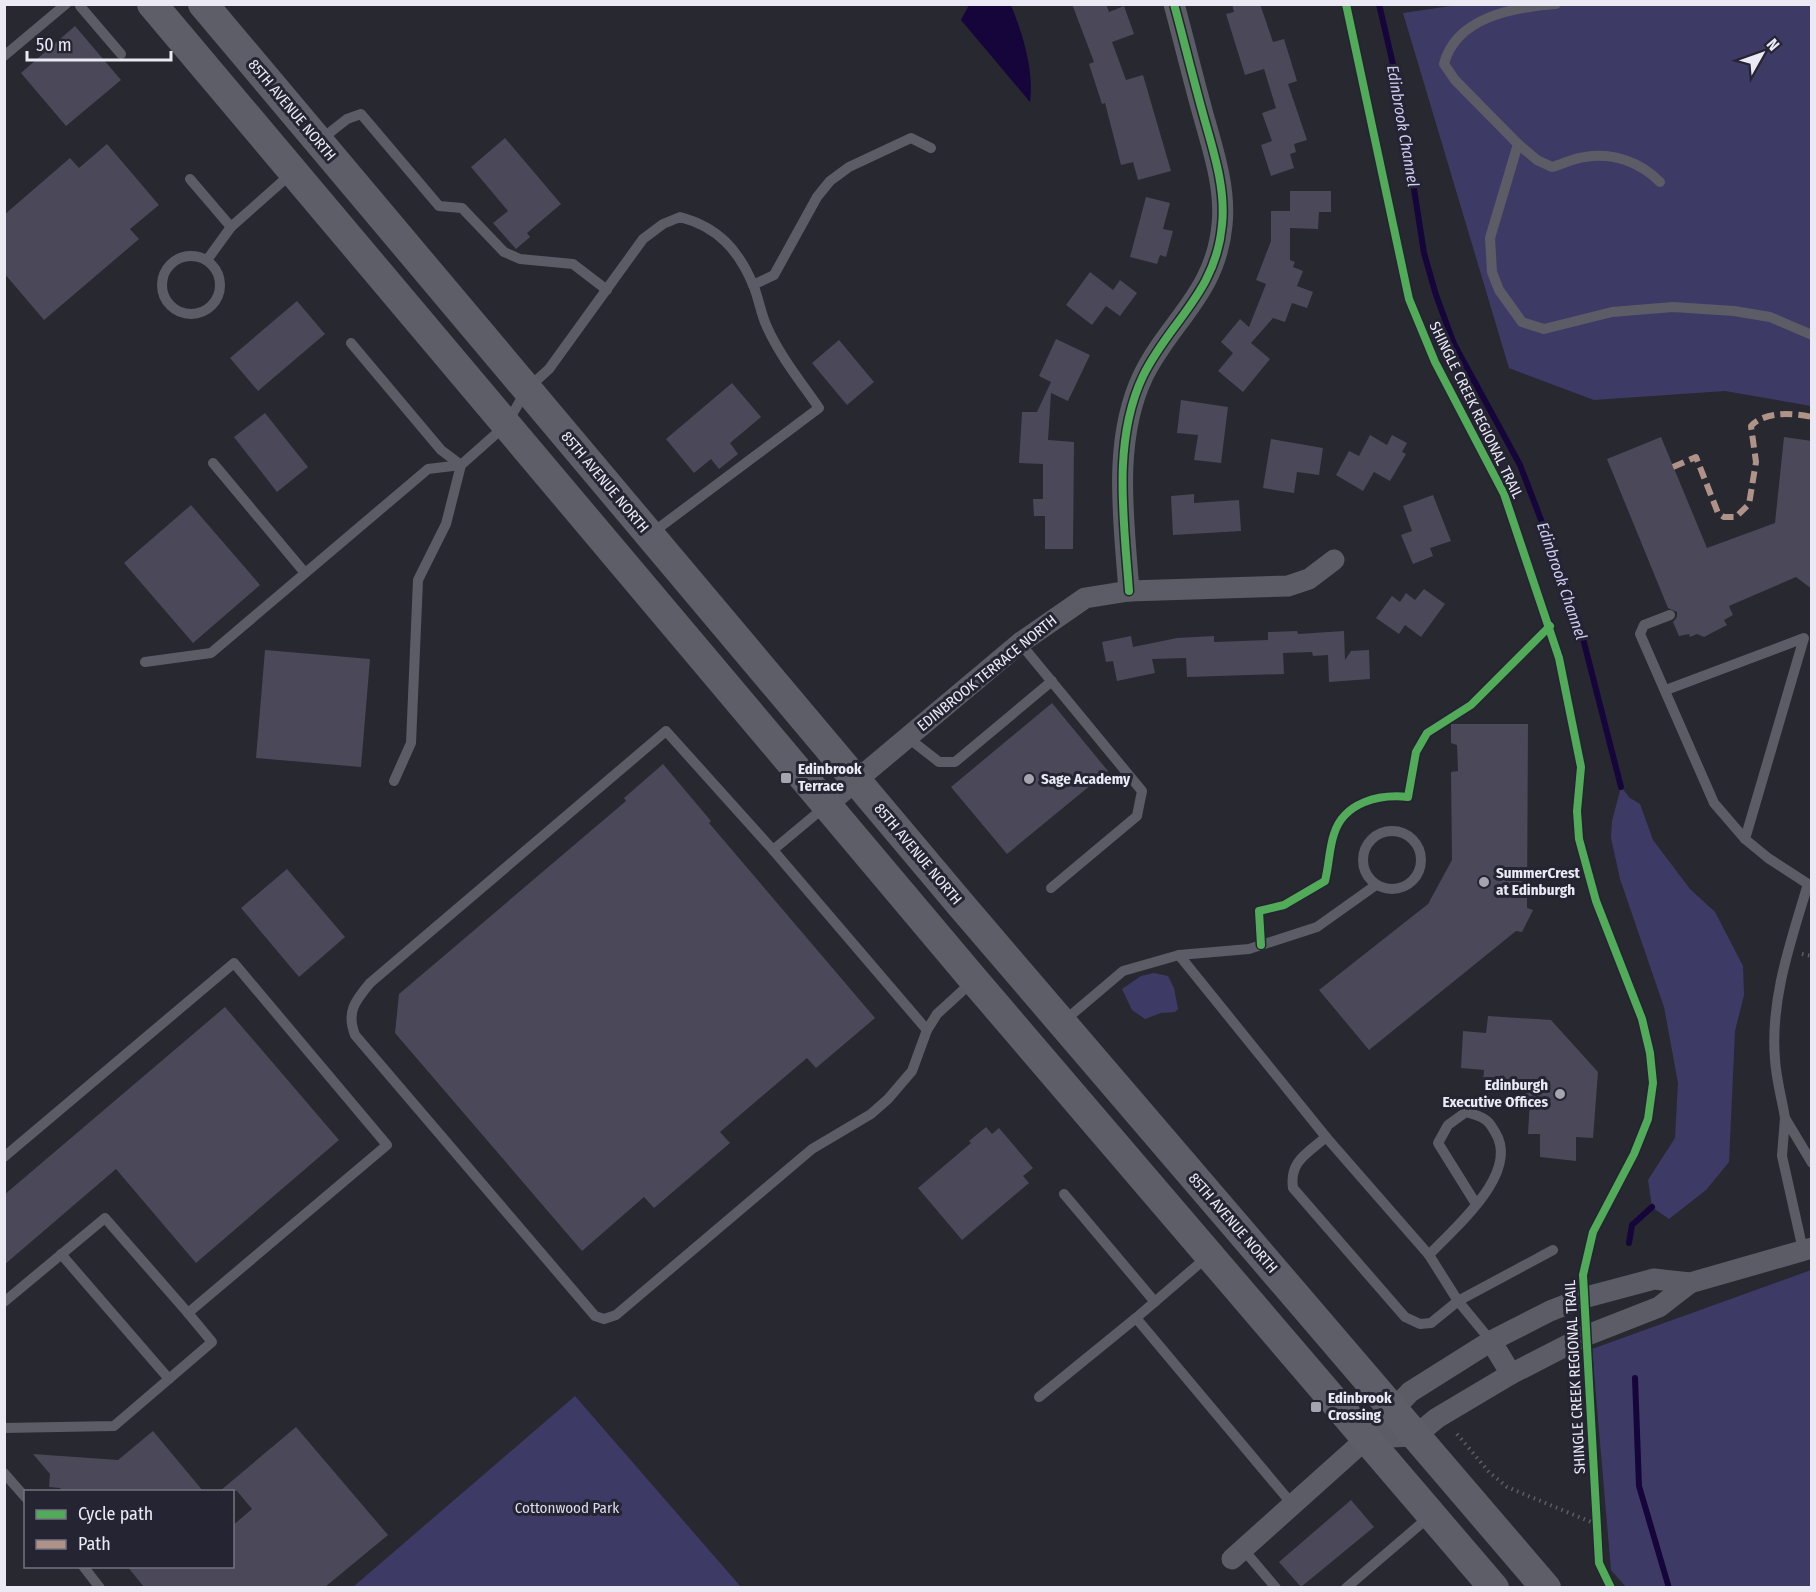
<svg xmlns="http://www.w3.org/2000/svg" width="1816" height="1592" font-family="'Fira Sans Condensed',sans-serif">
  <style>
    .green { fill: #3e3a66 }
    .water { fill: #16053b }
    .lines { fill: none; stroke-linecap: round; stroke-linejoin: round }
    .stream { stroke: #16053b; stroke-width: 6 }
    .building { fill: #4a4859 }
    .path { stroke: #5e5e66; stroke-width: 4; stroke-dasharray: 1.5 4.5; stroke-linecap: butt }
    .lane { stroke: #5c5c66; stroke-width: 10 }
    .street { stroke: #5c5c66; stroke-width: 21 }
    .secondary { stroke: #5e5e69; stroke-width: 30 }
    .quiet { stroke: #af9288; stroke-width: 6; stroke-dasharray: 12 6; stroke-linecap: butt }
    .cycleway-casing { stroke: #252433; stroke-width: 11 }
    .cycleway { stroke: #51ab58; stroke-width: 8 }
    .poi-dot { fill: #a6a5af; stroke: #252433; stroke-width: 2 }
    .labels { text-anchor: middle; dominant-baseline: central; stroke-width: 6; stroke-linejoin: round; paint-order: stroke }
    .street-label { font-size: 15px; fill: #eae9f4; stroke: #252433 }
    .poi-label { font-size: 15px; font-weight: bold; fill: #eae9f4; stroke: #252433; text-anchor: start }
    .park-label { font-size: 15px; fill: #dddcf0; stroke: #252433 }
    .water-label { font-size: 16px; font-style: italic; fill: #cecdf3; stroke: #252433 }
  </style>
  <rect width="100%" height="100%" fill="#282830"/>
  <g class="green">
    <path d="M 1464,4 L 1811,5 L 1811,406 L 1725,391 L 1594,400 L 1509,368 L 1403,13 Z"/>
    <path d="M 1621,787 L 1630,798 L 1640,804 L 1653,840 L 1690,889 L 1715,912 L 1743,966 L 1744,995 L 1735,1031 L 1729,1162 L 1706,1190 L 1669,1219 L 1652,1207 L 1648,1180 L 1675,1138 L 1678,1083 L 1664,1007 L 1620,879 L 1611,838 L 1612,821 Z"/>
    <path d="M 1154,973 L 1168,976 L 1174,988 L 1178,1009 L 1175,1012 L 1161,1013 L 1145,1019 L 1132,1010 L 1122,989 L 1141,976 Z"/>
    <path d="M 1811,1270 L 1811,1587 L 1626,1587 L 1611,1570 L 1592,1349 Z"/>
    <path d="M 575,1396 L 741,1587 L 353,1587 Z"/>
  </g>
  <path class="water" d="M 969,5 L 1011,5 C 1023,35 1034,70 1030,102 L 961,20 Z"/>
  <g class="lines">
    <g class="stream">
      <path d="M 1379,4 L 1398,86 L 1424,253 L 1436,295 L 1454,344 L 1520,465 L 1543,525 L 1579,623 L 1621,787"/>
      <path d="M 1629,1243 L 1632,1225 L 1652,1207"/>
      <path d="M 1635,1378 L 1639,1486 L 1669,1588"/>
    </g>
  </g>
  <g class="building">
    <path d="M 1072,4 L 1106,4 L 1109,12 L 1124,6 L 1134,34 L 1112,42 L 1126,80 L 1143,75 L 1171,171 L 1138,180 L 1133,162 L 1121,165 L 1105,103 L 1102,104 L 1089,64 L 1094,62 Z"/>
    <path d="M 1232,4 L 1260,4 L 1273,42 L 1284,39 L 1297,81 L 1288,84 L 1307,140 L 1294,144 L 1296,152 L 1290,154 L 1294,168 L 1271,176 L 1261,145 L 1272,141 L 1262,113 L 1276,108 L 1264,69 L 1245,75 L 1226,14 L 1234,12 Z"/>
    <path d="M 75,26 L 121,80 L 66,126 L 21,73 Z"/>
    <path d="M 505,138 L 561,204 L 527,233 L 530,237 L 516,249 L 493,223 L 508,211 L 471,167 Z"/>
    <path d="M 107,144 L 159,205 L 130,229 L 139,239 L 44,320 L 4,273 L 4,215 L 70,158 L 79,168 Z"/>
    <path d="M 1290,191 L 1331,191 L 1331,212 L 1319,212 L 1318,229 L 1290,228 L 1290,260 L 1295,262 L 1293,267 L 1303,271 L 1297,286 L 1313,292 L 1307,308 L 1292,303 L 1285,322 L 1273,318 L 1251,343 L 1270,359 L 1243,392 L 1218,371 L 1233,353 L 1221,342 L 1240,319 L 1249,327 L 1266,284 L 1256,280 L 1271,241 L 1271,211 L 1290,211 Z"/>
    <path d="M 1146,197 L 1170,203 L 1163,229 L 1173,231 L 1166,257 L 1160,255 L 1157,264 L 1130,257 Z"/>
    <path d="M 1090,272 L 1113,290 L 1120,280 L 1137,293 L 1120,316 L 1106,306 L 1092,325 L 1066,305 Z"/>
    <path d="M 297,301 L 325,334 L 258,391 L 230,358 Z"/>
    <path d="M 1056,339 L 1090,355 L 1068,401 L 1051,393 L 1048,440 L 1074,442 L 1073,549 L 1045,549 L 1045,516 L 1034,516 L 1033,499 L 1043,499 L 1043,464 L 1019,463 L 1022,412 L 1037,412 L 1051,382 L 1039,376 Z"/>
    <path d="M 839,340 L 874,382 L 847,405 L 812,363 Z"/>
    <path d="M 732,383 L 761,417 L 730,443 L 738,454 L 719,469 L 711,459 L 694,473 L 666,439 Z"/>
    <path d="M 1181,400 L 1228,407 L 1221,463 L 1194,460 L 1198,435 L 1177,433 Z"/>
    <path d="M 265,413 L 308,467 L 277,492 L 234,437 Z"/>
    <path d="M 1370,435 L 1387,445 L 1392,435 L 1407,443 L 1402,452 L 1406,454 L 1390,481 L 1374,472 L 1363,491 L 1336,475 L 1349,451 L 1359,456 Z"/>
    <path d="M 1661,437 L 1707,548 L 1775,523 L 1784,437 L 1812,441 L 1812,589 L 1796,577 L 1729,606 L 1733,615 L 1724,620 L 1727,625 L 1704,637 L 1697,634 L 1690,637 L 1689,634 L 1679,636 L 1673,622 L 1677,617 L 1677,612 L 1668,608 L 1607,459 Z"/>
    <path d="M 1271,439 L 1323,448 L 1319,475 L 1297,472 L 1294,493 L 1263,488 Z"/>
    <path d="M 1194,494 L 1194,503 L 1239,500 L 1241,531 L 1173,535 L 1171,496 Z"/>
    <path d="M 1433,495 L 1451,541 L 1430,548 L 1433,556 L 1413,564 L 1401,535 L 1412,531 L 1403,506 Z"/>
    <path d="M 191,505 L 260,585 L 193,643 L 124,563 Z"/>
    <path d="M 1424,589 L 1445,604 L 1421,637 L 1405,625 L 1399,634 L 1376,618 L 1392,596 L 1400,602 L 1406,593 L 1415,600 Z"/>
    <path d="M 1297,631 L 1298,634 L 1344,631 L 1345,660 L 1351,651 L 1369,650 L 1370,679 L 1329,682 L 1328,655 L 1313,656 L 1312,652 L 1283,653 L 1284,674 L 1187,677 L 1186,658 L 1152,659 L 1155,673 L 1117,681 L 1113,661 L 1106,662 L 1102,642 L 1131,636 L 1133,647 L 1177,638 L 1214,636 L 1214,642 L 1268,640 L 1268,632 Z"/>
    <path d="M 265,650 L 370,659 L 361,767 L 256,758 Z"/>
    <path d="M 1052,703 L 1108,771 L 1007,854 L 951,787 Z"/>
    <path d="M 1451,724 L 1528,724 L 1527,908 L 1533,910 L 1522,932 L 1516,931 L 1369,1050 L 1319,990 L 1428,904 L 1452,860 L 1451,772 L 1458,771 L 1457,745 L 1451,743 Z"/>
    <path d="M 663,764 L 711,821 L 709,823 L 875,1018 L 816,1068 L 807,1058 L 720,1132 L 730,1143 L 654,1208 L 644,1197 L 582,1251 L 395,1033 L 399,994 L 626,801 L 624,798 Z"/>
    <path d="M 287,869 L 345,937 L 299,977 L 241,908 Z"/>
    <path d="M 225,1007 L 339,1140 L 196,1263 L 116,1169 L 4,1265 L 4,1195 Z"/>
    <path d="M 1488,1016 L 1551,1020 L 1598,1072 L 1593,1138 L 1576,1137 L 1576,1161 L 1540,1157 L 1540,1134 L 1528,1134 L 1530,1100 L 1519,1087 L 1483,1083 L 1484,1070 L 1461,1068 L 1463,1031 L 1486,1033 Z"/>
    <path d="M 986,1127 L 992,1134 L 999,1128 L 1033,1168 L 1023,1176 L 1029,1183 L 962,1240 L 918,1188 L 971,1143 L 969,1141 Z"/>
    <path d="M 296,1427 L 388,1535 L 325,1587 L 144,1587 L 127,1566 L 232,1566 L 232,1526 L 252,1509 L 237,1491 L 220,1491 Z"/>
    <path d="M 153,1431 L 203,1491 L 63,1491 L 60,1488 L 49,1487 L 50,1474 L 33,1454 L 118,1460 Z"/>
    <path d="M 1351,1500 L 1374,1527 L 1301,1587 L 1279,1562 Z"/>
  </g>
  <g class="lines">
    <g class="path">
      <path d="M 1802,954 L 1812,956"/>
      <path d="M 1457,1434 L 1489,1472 L 1507,1487 L 1591,1522 L 1596,1521"/>
    </g>
    <g class="lane">
      <path d="M 1556,4 C 1514,7 1456,17 1444,64 L 1455,80 L 1518,144 L 1490,238 L 1492,272 L 1499,290 L 1522,322 L 1544,329 L 1612,312 L 1673,307 L 1734,311 L 1770,317 L 1812,335"/>
      <path d="M 80,6 L 121,54"/>
      <path d="M 4,56 L 66,4"/>
      <path d="M 319,141 L 347,119 L 361,114 L 439,206 L 462,208 L 504,252 L 520,259 L 573,264 L 607,290"/>
      <path d="M 1518,144 L 1537,160 L 1552,167 C 1563,164 1574,158 1585,157 C 1613,152 1640,162 1660,182"/>
      <path d="M 190,179 L 231,227 L 293,172"/>
      <circle cx="191" cy="285" r="29"/>
      <path d="M 207,260 L 231,227"/>
      <path d="M 753,285 L 774,275 L 817,197 L 830,181 L 849,167 L 911,138 L 931,148"/>
      <path d="M 351,343 L 441,450 L 461,465"/>
      <path d="M 213,463 L 305,573"/>
      <path d="M 1670,615 L 1644,625 L 1640,634 L 1714,803 L 1745,839 L 1768,858 L 1808,884"/>
      <path d="M 1020,643 L 1142,791 L 1137,816 L 1051,888"/>
      <path d="M 145,662 L 211,653 L 428,469 L 461,465"/>
      <path d="M 1666,690 L 1804,638 L 1745,839"/>
      <path d="M 907,737 L 939,762 L 955,762 L 1052,681"/>
      <path d="M 394,781 L 411,743 L 418,580 L 446,524 L 461,465 L 506,425 L 527,389 L 549,369 L 643,239 L 663,224 L 680,217 C 718,227 739,250 754,287 C 759,300 761,314 767,327 C 780,356 801,382 819,408 L 652,533"/>
      <path d="M 827,805 L 773,850 L 666,731 L 370,983 C 355,1001 346,1012 355,1035 L 595,1316 L 604,1319 L 616,1315 L 812,1149 L 871,1114 L 888,1099 L 912,1071 L 927,1030 L 937,1014 L 972,982"/>
      <circle cx="1392" cy="860" r="29"/>
      <path d="M 773,850 L 927,1030"/>
      <path d="M 1179,955 L 1326,1137 L 1429,1255 L 1458,1301 L 1491,1341"/>
      <path d="M 1064,1021 L 1123,971 L 1179,955 L 1249,949 L 1317,927 L 1376,885"/>
      <path d="M 1785,1118 C 1782,1099 1776,1079 1775,1059 C 1770,999 1791,941 1808,884 L 1812,884"/>
      <path d="M 1326,1137 C 1308,1153 1289,1161 1293,1188 L 1405,1317 L 1420,1324 L 1431,1323 L 1458,1301 L 1553,1250"/>
      <path d="M 4,1157 L 234,963 L 387,1145 L 188,1313 L 212,1342 L 114,1426 L 4,1428"/>
      <path d="M 1064,1194 L 1155,1302"/>
      <path d="M 1803,1250 L 1782,1156 L 1785,1118 L 1812,1163"/>
      <path d="M 61,1254 L 169,1379"/>
      <path d="M 1429,1255 C 1455,1227 1521,1173 1495,1132 C 1493,1129 1490,1123 1487,1121 C 1482,1116 1472,1114 1466,1112 L 1448,1125 L 1438,1143 L 1476,1204"/>
      <path d="M 1207,1257 L 1136,1318 L 1292,1504"/>
      <path d="M 4,1302 L 105,1218 L 188,1313"/>
      <path d="M 1039,1397 L 1136,1318"/>
      <path d="M 4,1473 L 26,1498"/>
      <path d="M 1243,1549 L 1276,1588"/>
      <path d="M 83,1566 L 100,1588"/>
      <path d="M 1346,1588 L 1430,1516"/>
    </g>
    <g class="street">
      <path d="M 1129,591 C 1124,521 1112,441 1143,376 C 1169,322 1216,293 1222,225 C 1226,188 1213,150 1203,114 C 1193,78 1184,41 1174,4"/>
      <path d="M 827,805 L 1020,643 L 1085,598 L 1129,591 L 1288,586 L 1309,579 L 1334,560"/>
      <path d="M 1491,1341 L 1511,1374"/>
      <path d="M 1367,1438 L 1415,1436 L 1437,1418 L 1511,1374 L 1585,1336 L 1659,1307 L 1690,1283 L 1812,1248"/>
      <path d="M 1232,1559 L 1367,1438 L 1410,1392 L 1491,1341 L 1550,1311 L 1583,1298 L 1654,1279 L 1690,1283"/>
    </g>
    <g class="secondary">
      <path d="M 152,4 L 974,980 L 1494,1588"/>
      <path d="M 203,4 L 961,905 L 1546,1588"/>
    </g>
    <path class="quiet" d="M 1673,467 L 1696,457 L 1718,513 L 1724,517 L 1736,517 L 1749,504 L 1756,462 L 1751,426 C 1765,411 1793,413 1812,417"/>
    <defs>
      <g id="cycleway">
        <path d="M 1346,4 L 1409,299 L 1435,362 L 1504,494 L 1559,658 L 1581,767 L 1577,811 L 1579,839 L 1596,901 L 1642,1019 L 1650,1053 L 1653,1083 L 1648,1119 L 1634,1154 L 1593,1232 L 1583,1275 L 1599,1563 L 1611,1588"/>
        <path d="M 1129,591 C 1124,521 1112,441 1143,376 C 1169,322 1216,293 1222,225 C 1226,188 1213,150 1203,114 C 1193,78 1184,41 1174,4"/>
        <path d="M 1261,945 L 1259,911 L 1284,905 L 1325,881 C 1329,865 1329,849 1334,834 C 1344,802 1379,794 1408,797 L 1416,752 L 1427,733 L 1471,705 L 1550,626"/>
      </g>
    </defs>
    <use href="#cycleway" class="cycleway-casing"/>
    <use href="#cycleway" class="cycleway"/>
  </g>
  <g class="poi-dot">
    <rect x="780" y="772" width="12" height="12" rx="3"/>
    <circle cx="1029" cy="779" r="6"/>
    <circle cx="1484" cy="882" r="6"/>
    <circle cx="1560" cy="1094" r="6"/>
    <rect x="1310" y="1401" width="12" height="12" rx="3"/>
  </g>
  <g class="labels">
    <g class="street-label">
      <text transform="translate(292 110) rotate(50)">85TH AVENUE NORTH</text>
      <text transform="translate(1476 410) rotate(64)">SHINGLE CREEK REGIONAL TRAIL</text>
      <text transform="translate(605 482) rotate(50)">85TH AVENUE NORTH</text>
      <text transform="translate(987 673) rotate(-39)">EDINBROOK TERRACE NORTH</text>
      <text transform="translate(918 854) rotate(50)">85TH AVENUE NORTH</text>
      <text transform="translate(1233 1223) rotate(49)">85TH AVENUE NORTH</text>
      <text transform="translate(1575 1377) rotate(-93)">SHINGLE CREEK REGIONAL TRAIL</text>
    </g>
    <g class="poi-label">
      <text x="798" y="769">Edinbrook<tspan x="798" dy="17">Terrace</tspan></text>
      <text x="1041" y="779">Sage Academy</text>
      <text x="1496" y="873">SummerCrest<tspan x="1496" dy="17">at Edinburgh</tspan></text>
      <text x="1548" y="1085" text-anchor="end">Edinburgh<tspan x="1548" dy="17">Executive Offices</tspan></text>
      <text x="1328" y="1398">Edinbrook<tspan x="1328" dy="17">Crossing</tspan></text>
    </g>
    <g class="park-label">
      <text x="567" y="1508">Cottonwood Park</text>
    </g>
    <g class="water-label">
      <text transform="translate(1403 126) rotate(80)">Edinbrook Channel</text>
      <text transform="translate(1562 581) rotate(71)">Edinbrook Channel</text>
    </g>
  </g>
  <rect width="1816" height="1592" fill="none" stroke="#eae9f4" stroke-width="12"/>
  <rect x="24" y="1490" width="210" height="78" fill="#252433" stroke="#747380" stroke-width="1.5"/>
  <rect x="36" y="1510" width="30" height="9" fill="#51ab58" stroke="#747380" stroke-width="1.5"/>
  <text x="78" y="1520" font-size="18" fill="#eae9f4">Cycle path</text>
  <rect x="36" y="1540" width="30" height="9" fill="#af9288" stroke="#747380" stroke-width="1.5"/>
  <text x="78" y="1550" font-size="18" fill="#eae9f4">Path</text>
  <g transform="translate(1762 54) rotate(50)" stroke="#252433" stroke-width="4.5" paint-order="stroke">
  <path d="M0-4.5L10 22L0 15L-10 22Z" fill="#eae9f4"/>
  <text y="-9" font-size="16" font-weight="bold" text-anchor="middle" fill="#eae9f4">N</text>
  </g>
  <path d="M27 51v9h144v-9" fill="none" stroke="#eae9f4" stroke-width="3"/>
  <text x="36" y="51" font-size="18" fill="#eae9f4" stroke="#252433" stroke-width="4.5" paint-order="stroke">50 m</text>
</svg>
